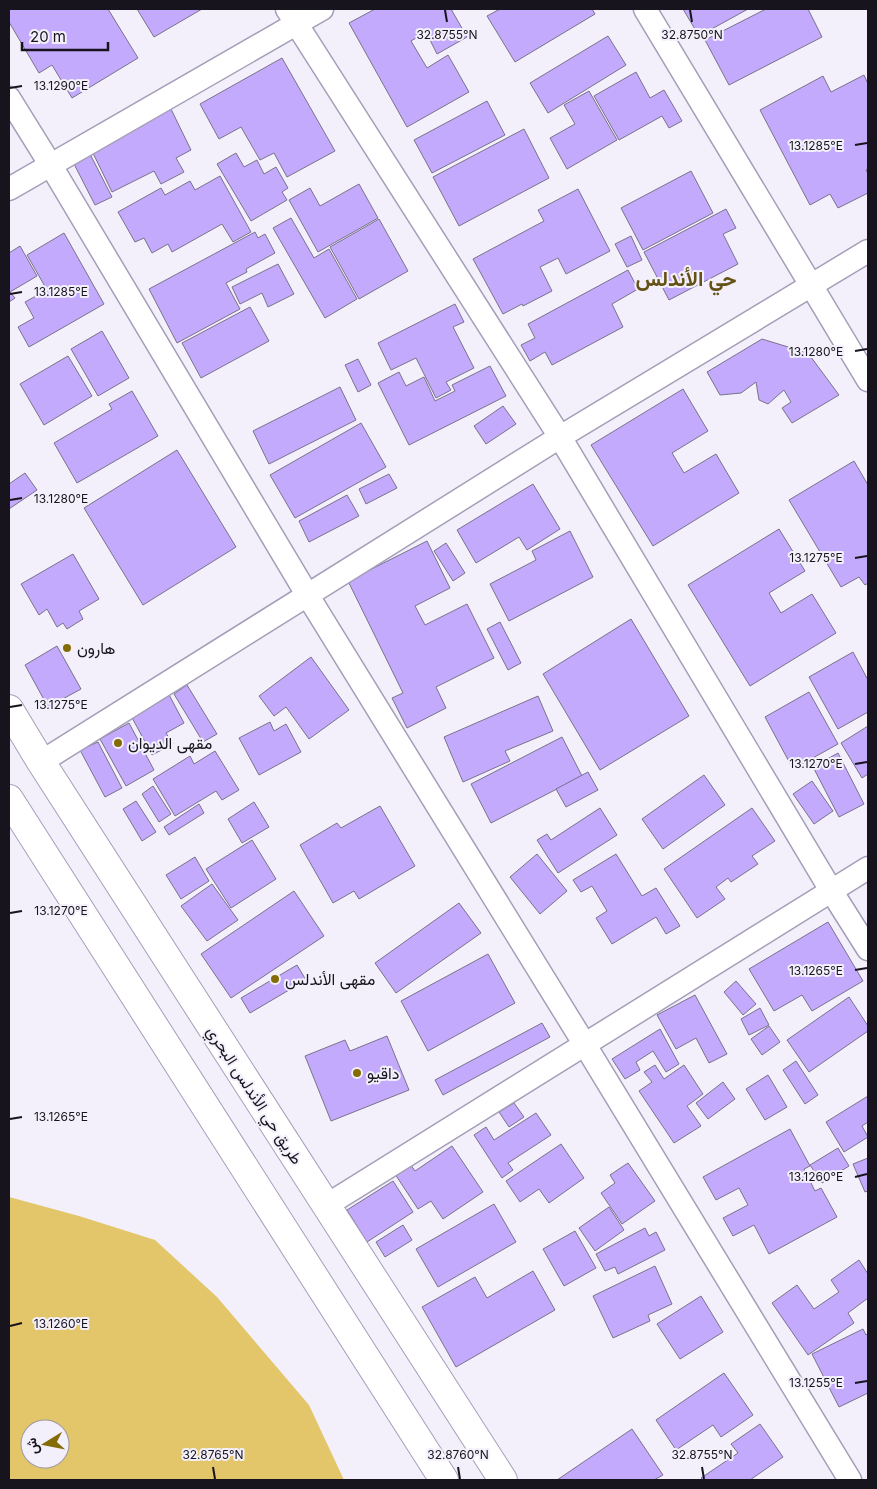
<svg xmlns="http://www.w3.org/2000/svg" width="877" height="1489" font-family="Inter,Vazirmatn,sans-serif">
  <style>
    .water { fill: #e3c669; fill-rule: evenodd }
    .building { fill: #c4aafc; stroke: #79728b }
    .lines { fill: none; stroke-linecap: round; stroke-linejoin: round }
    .street-casing { stroke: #a59eb8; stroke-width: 25 }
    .secondary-casing { stroke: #a59eb8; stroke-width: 30 }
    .street { stroke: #fff; stroke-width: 22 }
    .secondary { stroke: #fff; stroke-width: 28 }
    .ticks { fill: none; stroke: #17141d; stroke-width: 2 }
    .poi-dot { fill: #846b05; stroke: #f3f0fb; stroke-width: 2 }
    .labels { text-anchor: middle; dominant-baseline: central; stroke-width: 4; stroke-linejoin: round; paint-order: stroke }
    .poi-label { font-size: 16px; fill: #17141d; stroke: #f3f0fb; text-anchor: start }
    .street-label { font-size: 16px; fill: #17141d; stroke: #f3f0fb }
    .district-label { font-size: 21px; font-weight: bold; fill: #635115; stroke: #f3f0fb }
    .ticks-label { font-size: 12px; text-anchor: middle; fill: #17141d; stroke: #f3f0fb; stroke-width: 4; stroke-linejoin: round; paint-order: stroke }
  </style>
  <rect width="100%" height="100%" fill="#f3f0fb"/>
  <path class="water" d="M 9,1197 L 79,1216 L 155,1240 L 217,1297 L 309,1405 L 344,1480 L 9,1480 ZM 30,1429 L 60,1429 L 60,1459 L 30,1459 Z"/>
  <g class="building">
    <path d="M 9,9 L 108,9 L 138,58 L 72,98 L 52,65 L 39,73 L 9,22 Z"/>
    <path d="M 137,9 L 202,9 L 154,37 Z"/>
    <path d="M 375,9 L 451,9 L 467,37 L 437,54 L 426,32 L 411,41 L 427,68 L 448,55 L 469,92 L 407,127 L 349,23 Z"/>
    <path d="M 500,9 L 592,9 L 595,14 L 515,62 L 487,16 Z"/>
    <path d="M 683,9 L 748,9 L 699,36 Z"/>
    <path d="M 766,9 L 808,9 L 822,37 L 729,85 L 705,40 Z"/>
    <path d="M 608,36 L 626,65 L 548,113 L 530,83 Z"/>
    <path d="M 282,58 L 335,151 L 287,177 L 274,153 L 260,160 L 241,127 L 219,139 L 200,104 Z"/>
    <path d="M 636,72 L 650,98 L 664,90 L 682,121 L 669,128 L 662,116 L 619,140 L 594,96 Z"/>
    <path d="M 864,75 L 868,84 L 868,168 L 866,170 L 868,174 L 868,193 L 838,208 L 830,194 L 810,205 L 760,110 L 823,76 L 831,92 Z"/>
    <path d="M 589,91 L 617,140 L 567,169 L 550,138 L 575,124 L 564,105 Z"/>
    <path d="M 487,101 L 505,135 L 432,173 L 414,140 Z"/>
    <path d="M 169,105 L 191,150 L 176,158 L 184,172 L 161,184 L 154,171 L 112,192 L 89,145 Z"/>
    <path d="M 524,129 L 549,178 L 459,226 L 433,177 Z"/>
    <path d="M 236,153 L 244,167 L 257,160 L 264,174 L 276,167 L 288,188 L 282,192 L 287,200 L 251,221 L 217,164 Z"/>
    <path d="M 90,154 L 112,197 L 95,205 L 73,162 Z"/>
    <path d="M 691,171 L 713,213 L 643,250 L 621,208 Z"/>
    <path d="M 220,176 L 251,232 L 233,242 L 222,224 L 172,252 L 168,244 L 152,253 L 144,238 L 135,242 L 118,212 L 161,188 L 165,195 L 190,181 L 195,190 Z"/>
    <path d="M 359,184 L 378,218 L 318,252 L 289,200 L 310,188 L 320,206 Z"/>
    <path d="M 578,189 L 610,251 L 566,274 L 558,258 L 540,267 L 552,291 L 523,306 L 522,304 L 503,314 L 473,259 L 544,221 L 538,210 Z"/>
    <path d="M 726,209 L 736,228 L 723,234 L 738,264 L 669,300 L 644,252 Z"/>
    <path d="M 291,218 L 314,258 L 329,249 L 357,299 L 325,318 L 273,228 Z"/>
    <path d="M 379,219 L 408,271 L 359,299 L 330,247 Z"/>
    <path d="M 255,232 L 258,238 L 265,234 L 275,253 L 246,269 L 247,272 L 226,283 L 240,309 L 177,343 L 149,289 Z"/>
    <path d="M 64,233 L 104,304 L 29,347 L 18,327 L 34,318 L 25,302 L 47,290 L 27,255 Z"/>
    <path d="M 631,236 L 642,260 L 627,267 L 615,244 Z"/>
    <path d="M 20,246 L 37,276 L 10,292 L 15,298 L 9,302 L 9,253 Z"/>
    <path d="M 278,264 L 294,294 L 268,307 L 262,293 L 240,304 L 232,287 Z"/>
    <path d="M 628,270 L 638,289 L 612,304 L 623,327 L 552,365 L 545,352 L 530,361 L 521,345 L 535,338 L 528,324 Z"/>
    <path d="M 455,304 L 464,322 L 453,327 L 474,368 L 446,382 L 451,390 L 436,398 L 416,358 L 391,370 L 378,343 Z"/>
    <path d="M 250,307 L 269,341 L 201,378 L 182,343 Z"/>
    <path d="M 102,331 L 129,378 L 98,396 L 71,349 Z"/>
    <path d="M 762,339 L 808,353 L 839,395 L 792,423 L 782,408 L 791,402 L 784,390 L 768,404 L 759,400 L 756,382 L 741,393 L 720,395 L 707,372 Z"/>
    <path d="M 68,356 L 92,396 L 44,425 L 20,384 Z"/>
    <path d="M 358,359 L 371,385 L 358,392 L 345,365 Z"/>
    <path d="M 490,366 L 506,396 L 409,445 L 378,383 L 399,372 L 406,386 L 424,377 L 435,401 L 455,391 L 452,385 Z"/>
    <path d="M 340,387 L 356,420 L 269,464 L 253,431 Z"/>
    <path d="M 683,389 L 708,431 L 672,453 L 684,473 L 716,454 L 739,493 L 653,546 L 591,445 Z"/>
    <path d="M 132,391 L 158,436 L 77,483 L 54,443 L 112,409 L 109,404 Z"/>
    <path d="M 503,406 L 516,424 L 486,444 L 474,426 Z"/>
    <path d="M 361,423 L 386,467 L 295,518 L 270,475 Z"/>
    <path d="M 177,450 L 236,547 L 143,605 L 84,508 Z"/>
    <path d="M 854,461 L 868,485 L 868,583 L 865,585 L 859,577 L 841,587 L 789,500 Z"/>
    <path d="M 25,473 L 37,490 L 9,509 L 9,484 Z"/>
    <path d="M 389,474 L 397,488 L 366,504 L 359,489 Z"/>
    <path d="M 533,484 L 560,529 L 527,550 L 519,537 L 476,563 L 457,530 Z"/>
    <path d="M 347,495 L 359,516 L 309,542 L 299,521 Z"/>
    <path d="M 779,529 L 805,571 L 769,593 L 781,613 L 812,594 L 836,633 L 750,686 L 688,585 Z"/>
    <path d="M 570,531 L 593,577 L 509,621 L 490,584 L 536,560 L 532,551 Z"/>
    <path d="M 427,541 L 450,588 L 415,606 L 425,625 L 467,604 L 494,658 L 436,687 L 446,708 L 407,728 L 392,698 L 403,693 L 348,581 Z"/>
    <path d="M 446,543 L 465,573 L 453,581 L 434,551 Z"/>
    <path d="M 73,554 L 99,599 L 79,611 L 83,619 L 67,629 L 63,623 L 57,627 L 47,609 L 39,615 L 21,584 Z"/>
    <path d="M 631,619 L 689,716 L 600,770 L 543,674 Z"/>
    <path d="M 500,622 L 521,663 L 508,670 L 487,629 Z"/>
    <path d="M 57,646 L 81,689 L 48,707 L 25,665 Z"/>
    <path d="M 853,652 L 868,680 L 868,712 L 838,729 L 809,677 Z"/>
    <path d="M 311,657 L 349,710 L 309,739 L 286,707 L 274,716 L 259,696 Z"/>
    <path d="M 187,685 L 217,734 L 203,742 L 174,694 Z"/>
    <path d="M 167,691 L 184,723 L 166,733 L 173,744 L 152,755 L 129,712 Z"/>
    <path d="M 809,692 L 838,744 L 793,769 L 765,717 Z"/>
    <path d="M 538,696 L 553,731 L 505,751 L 510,761 L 463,782 L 444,737 Z"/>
    <path d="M 270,722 L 274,731 L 286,724 L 301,752 L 259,775 L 239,738 Z"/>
    <path d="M 129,723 L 154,770 L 126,786 L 100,739 Z"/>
    <path d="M 868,726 L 868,774 L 862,778 L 841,743 Z"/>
    <path d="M 562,737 L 582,776 L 491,823 L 471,784 Z"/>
    <path d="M 98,742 L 122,788 L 105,797 L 80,750 Z"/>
    <path d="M 215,751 L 239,790 L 222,800 L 216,791 L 175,816 L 153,779 L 190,756 L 194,764 Z"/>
    <path d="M 838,753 L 864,804 L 839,817 L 813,767 Z"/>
    <path d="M 588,772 L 598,790 L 566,807 L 556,789 Z"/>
    <path d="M 704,775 L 725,805 L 663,849 L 642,819 Z"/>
    <path d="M 812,781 L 833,811 L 814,824 L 793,794 Z"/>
    <path d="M 153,786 L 171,814 L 159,822 L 142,794 Z"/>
    <path d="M 136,801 L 156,832 L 142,841 L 123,809 Z"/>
    <path d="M 254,802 L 269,827 L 242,843 L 228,819 Z"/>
    <path d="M 199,804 L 204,813 L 169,835 L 164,827 Z"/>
    <path d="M 380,806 L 415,866 L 359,899 L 354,891 L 333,903 L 300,845 L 337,823 L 341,828 Z"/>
    <path d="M 600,808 L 617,835 L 558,873 L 537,840 L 547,834 L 551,840 Z"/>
    <path d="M 752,808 L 775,841 L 752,856 L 758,864 L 731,882 L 728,878 L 716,887 L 725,899 L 697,918 L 664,869 Z"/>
    <path d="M 252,840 L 276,879 L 231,908 L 206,869 Z"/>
    <path d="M 537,854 L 567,891 L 540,914 L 510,877 Z"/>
    <path d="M 616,854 L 642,896 L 656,888 L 680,926 L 666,934 L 656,917 L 612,944 L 596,918 L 607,911 L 592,886 L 581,892 L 573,880 Z"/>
    <path d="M 195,857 L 209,881 L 181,899 L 166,875 Z"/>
    <path d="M 212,884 L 238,920 L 207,941 L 181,906 Z"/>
    <path d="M 294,891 L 324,936 L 231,998 L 201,954 Z"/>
    <path d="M 459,903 L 481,933 L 396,993 L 375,963 Z"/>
    <path d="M 828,922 L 863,981 L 812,1011 L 802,995 L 774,1011 L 749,969 Z"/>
    <path d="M 488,954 L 515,1003 L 428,1051 L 401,1001 Z"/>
    <path d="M 297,965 L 306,980 L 250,1013 L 241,998 Z"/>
    <path d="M 736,981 L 756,1004 L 743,1015 L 724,992 Z"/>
    <path d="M 695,995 L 727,1054 L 709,1063 L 696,1038 L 676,1049 L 657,1015 Z"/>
    <path d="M 849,997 L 868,1026 L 868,1031 L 809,1072 L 787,1040 Z"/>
    <path d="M 760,1008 L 769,1025 L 749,1035 L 741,1019 Z"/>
    <path d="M 542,1023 L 550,1037 L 443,1095 L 435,1080 Z"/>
    <path d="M 769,1026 L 780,1042 L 762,1055 L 751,1039 Z"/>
    <path d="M 660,1029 L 679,1064 L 666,1072 L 653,1051 L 636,1062 L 640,1070 L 625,1079 L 612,1059 Z"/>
    <path d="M 387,1036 L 409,1090 L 331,1121 L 305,1056 L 345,1040 L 350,1051 Z"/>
    <path d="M 796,1061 L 818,1095 L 805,1104 L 783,1070 Z"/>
    <path d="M 655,1065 L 664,1079 L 684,1065 L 703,1094 L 687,1106 L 701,1126 L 674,1143 L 639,1091 L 652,1082 L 644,1072 Z"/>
    <path d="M 768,1075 L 787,1107 L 765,1120 L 746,1089 Z"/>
    <path d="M 723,1082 L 735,1099 L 708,1119 L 696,1103 Z"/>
    <path d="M 868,1096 L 868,1122 L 862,1126 L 868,1137 L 844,1152 L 826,1122 Z"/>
    <path d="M 514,1103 L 524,1117 L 509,1127 L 499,1112 Z"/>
    <path d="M 536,1113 L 551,1135 L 508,1163 L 513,1170 L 502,1178 L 474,1135 L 486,1127 L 494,1140 Z"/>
    <path d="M 790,1129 L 810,1166 L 804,1169 L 815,1191 L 821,1188 L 837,1217 L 769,1254 L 754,1225 L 733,1236 L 723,1218 L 748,1205 L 739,1188 L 716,1200 L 703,1177 Z"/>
    <path d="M 561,1144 L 584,1178 L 549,1203 L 539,1189 L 520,1202 L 506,1181 Z"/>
    <path d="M 452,1146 L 483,1192 L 443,1219 L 431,1201 L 418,1209 L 393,1171 L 408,1161 L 415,1171 Z"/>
    <path d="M 838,1148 L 849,1166 L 822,1183 L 810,1165 Z"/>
    <path d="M 868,1158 L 868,1191 L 865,1192 L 853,1164 Z"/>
    <path d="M 628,1163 L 655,1201 L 622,1224 L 601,1193 L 615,1183 L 610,1175 Z"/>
    <path d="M 393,1181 L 413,1212 L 367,1242 L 347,1210 Z"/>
    <path d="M 494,1204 L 516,1242 L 438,1287 L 416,1249 Z"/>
    <path d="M 609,1207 L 624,1230 L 595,1251 L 579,1228 Z"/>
    <path d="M 403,1225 L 412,1240 L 385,1257 L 376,1242 Z"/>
    <path d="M 645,1228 L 649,1236 L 656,1232 L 665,1250 L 618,1274 L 615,1267 L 605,1271 L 596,1254 Z"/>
    <path d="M 575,1231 L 596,1268 L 564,1286 L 543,1249 Z"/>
    <path d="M 859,1260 L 868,1274 L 868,1298 L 848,1313 L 854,1323 L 808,1355 L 772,1303 L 797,1285 L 814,1309 L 839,1292 L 831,1280 Z"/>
    <path d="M 655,1266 L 672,1304 L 648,1315 L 650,1321 L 613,1338 L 593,1296 Z"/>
    <path d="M 533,1271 L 555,1310 L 456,1367 L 422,1307 L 475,1277 L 487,1298 Z"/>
    <path d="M 701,1296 L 723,1332 L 680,1359 L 657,1324 Z"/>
    <path d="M 863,1329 L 866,1335 L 868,1333 L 868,1393 L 839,1407 L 812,1354 Z"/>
    <path d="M 724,1373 L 753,1415 L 721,1437 L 713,1425 L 676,1450 L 656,1420 Z"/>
    <path d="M 760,1424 L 783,1457 L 750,1480 L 703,1480 L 701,1478 L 738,1453 L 731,1444 Z"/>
    <path d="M 632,1429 L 663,1475 L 654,1480 L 557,1480 Z"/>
  </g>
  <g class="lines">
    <defs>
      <g id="street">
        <path d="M 287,9 L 560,437 L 832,892 L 868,949"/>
        <path d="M 645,9 L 868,380"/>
        <path d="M 9,98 L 50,164 L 308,596 L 585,1045 L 850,1480"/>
        <path d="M 9,189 L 322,9"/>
        <path d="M 41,762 L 560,437 L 868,251"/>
        <path d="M 327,1205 L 868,868"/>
      </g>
      <g id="secondary">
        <path d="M 9,709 L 41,762 L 503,1480"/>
        <path d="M 9,799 L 444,1480"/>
      </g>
    </defs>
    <use href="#street" class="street-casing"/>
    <use href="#secondary" class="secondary-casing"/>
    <use href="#street" class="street"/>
    <use href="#secondary" class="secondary"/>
  </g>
  <path class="ticks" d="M 445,10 L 447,22M 690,10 L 692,22M 10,88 L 22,86M 855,145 L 867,143M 10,294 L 22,292M 855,351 L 867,349M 10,500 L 22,498M 855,558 L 867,556M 10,707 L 22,705M 855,764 L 867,762M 10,913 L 22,911M 855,970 L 867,968M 10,1119 L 22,1117M 855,1177 L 867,1174M 10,1326 L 22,1323M 855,1383 L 867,1381M 213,1467 L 215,1479M 458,1467 L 460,1479M 702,1467 L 704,1479"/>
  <g class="poi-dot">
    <circle cx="67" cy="648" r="5"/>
    <circle cx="118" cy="743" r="5"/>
    <circle cx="275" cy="979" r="5"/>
    <circle cx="357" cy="1073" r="5"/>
  </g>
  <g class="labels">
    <g class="poi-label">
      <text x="77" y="648">هارون</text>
      <text x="128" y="743">مقهى الديوان</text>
      <text x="285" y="979">مقهى الأندلس</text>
      <text x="367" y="1073">داقيو</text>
    </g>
    <g class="street-label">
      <text transform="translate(255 1095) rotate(57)">طريق حي الأندلس البحري</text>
    </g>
    <g class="district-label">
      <text x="686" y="278">حي الأندلس</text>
    </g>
  </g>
  <g class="ticks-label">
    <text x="447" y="39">32.8755°N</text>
    <text x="692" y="39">32.8750°N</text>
    <text x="61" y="90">13.1290°E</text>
    <text x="816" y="150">13.1285°E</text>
    <text x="61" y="296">13.1285°E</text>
    <text x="816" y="356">13.1280°E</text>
    <text x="61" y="503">13.1280°E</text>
    <text x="816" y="562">13.1275°E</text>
    <text x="61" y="709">13.1275°E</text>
    <text x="816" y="768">13.1270°E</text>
    <text x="61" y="915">13.1270°E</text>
    <text x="816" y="975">13.1265°E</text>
    <text x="61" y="1121">13.1265°E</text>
    <text x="816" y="1181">13.1260°E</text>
    <text x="61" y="1328">13.1260°E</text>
    <text x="816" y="1387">13.1255°E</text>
    <text x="213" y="1459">32.8765°N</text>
    <text x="458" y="1459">32.8760°N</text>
    <text x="702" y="1459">32.8755°N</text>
  </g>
  <rect width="877" height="1489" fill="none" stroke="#17141d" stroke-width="20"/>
  <g transform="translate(45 1444) rotate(260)"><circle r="24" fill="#f3f0fb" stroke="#9b98a2"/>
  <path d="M0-4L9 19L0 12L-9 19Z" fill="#846b05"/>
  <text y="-8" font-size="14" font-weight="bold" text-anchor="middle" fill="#17141d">ش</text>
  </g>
  <path d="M22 42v8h86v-8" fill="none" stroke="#17141d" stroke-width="2.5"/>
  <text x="30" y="42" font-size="15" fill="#17141d" stroke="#f3f0fb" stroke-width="4" paint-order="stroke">20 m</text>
</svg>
